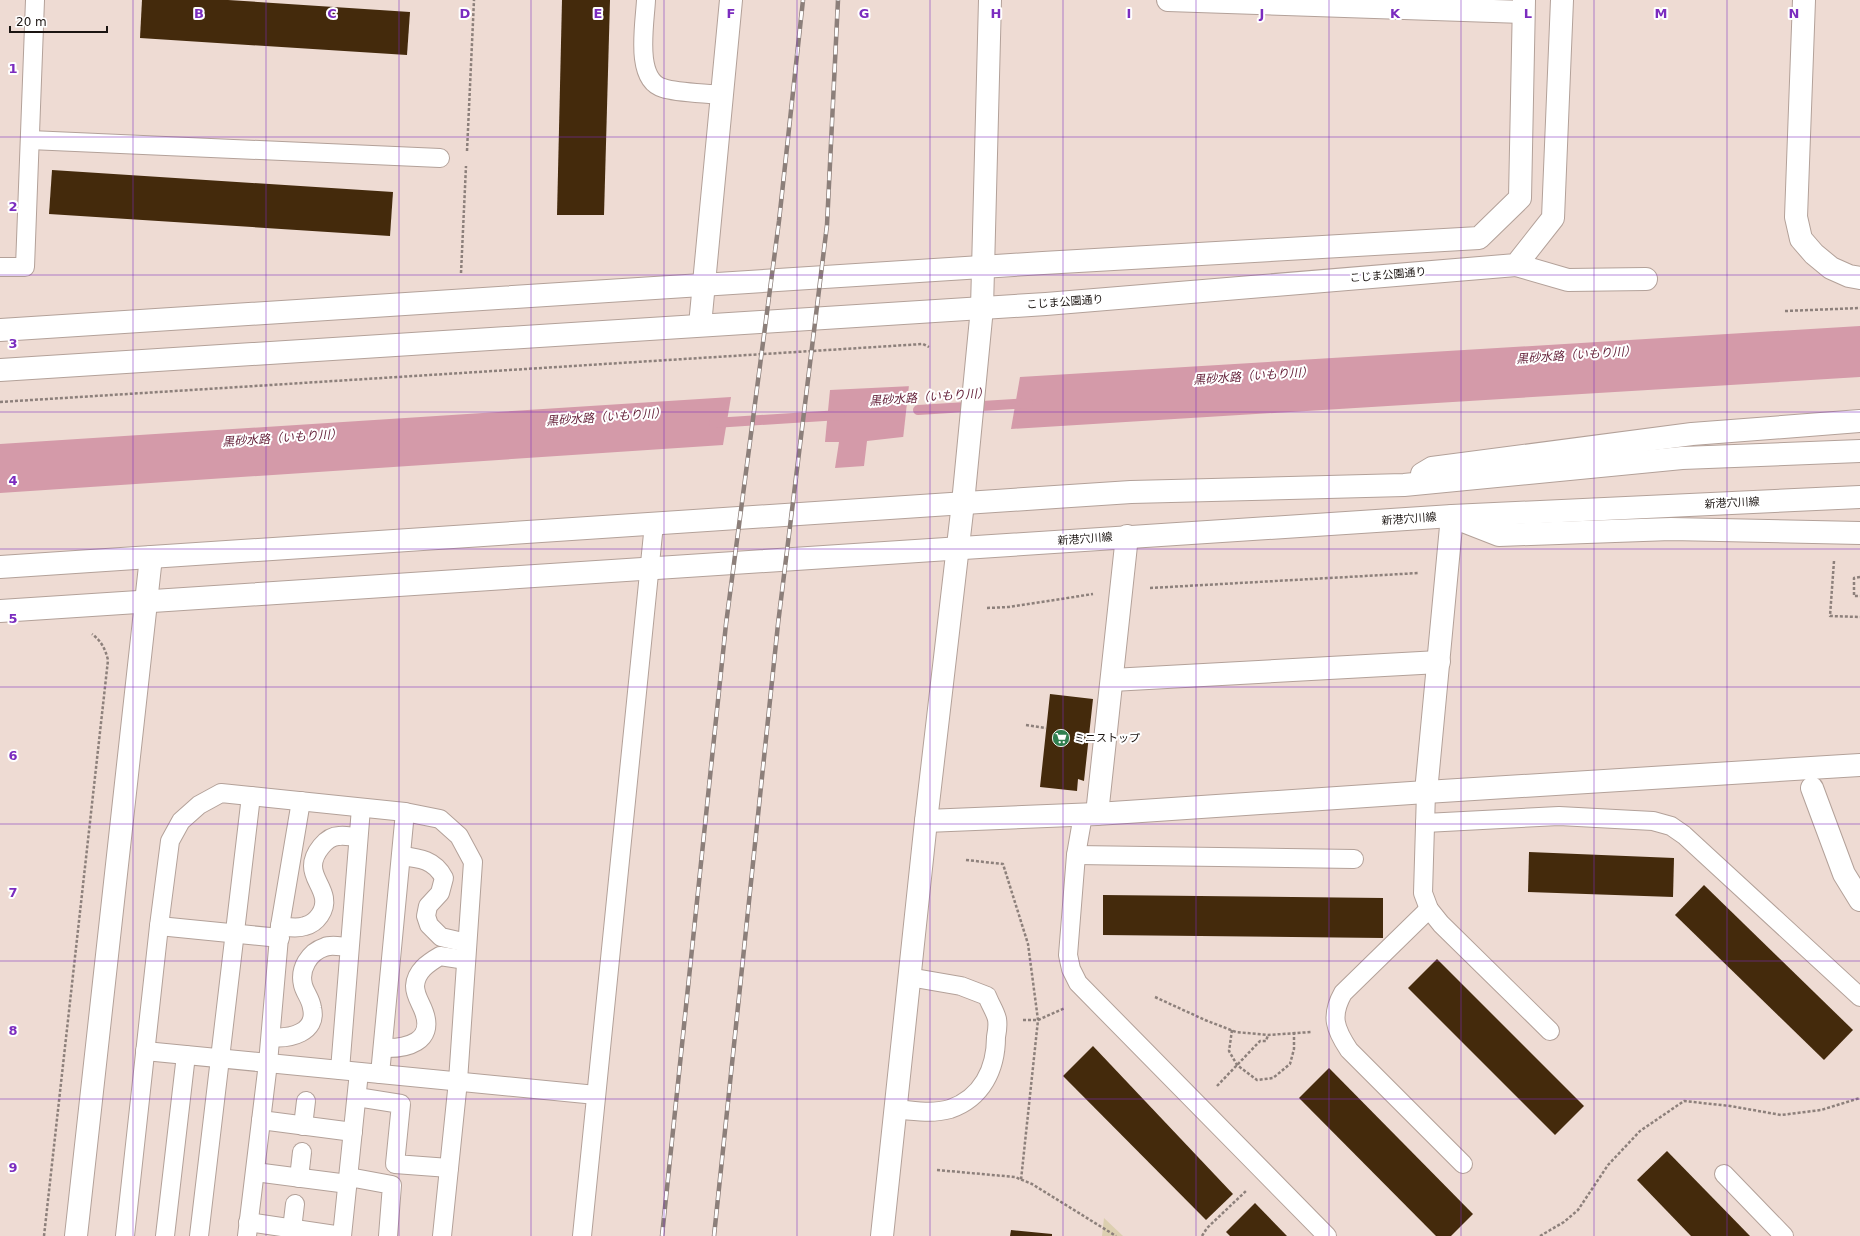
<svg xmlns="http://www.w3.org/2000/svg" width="1860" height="1236" font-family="'DejaVu Sans','Noto Sans JP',sans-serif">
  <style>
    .green { fill: #dccfb0 }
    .water { fill: #d49aa9 }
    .pier { fill: #eedbd3 }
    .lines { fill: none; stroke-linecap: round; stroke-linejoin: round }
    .stream { stroke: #d49aa9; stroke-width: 10 }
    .building { fill: #442a0c }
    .lane-casing { stroke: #b3a199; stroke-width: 20 }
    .street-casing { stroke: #b3a199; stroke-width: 24 }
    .secondary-casing { stroke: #b3a199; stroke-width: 24 }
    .path { stroke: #8d807b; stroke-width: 2.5; stroke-dasharray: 3 2; stroke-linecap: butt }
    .lane { stroke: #fff; stroke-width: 18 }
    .street { stroke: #fff; stroke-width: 22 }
    .secondary { stroke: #fff; stroke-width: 22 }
    .rail-casing { stroke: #8c7f7a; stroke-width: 4.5 }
    .rail { stroke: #fff; stroke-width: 3; stroke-dasharray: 9; stroke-linecap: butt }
    .grid { fill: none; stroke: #7b2cbf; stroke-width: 1; stroke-opacity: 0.55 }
    .labels { text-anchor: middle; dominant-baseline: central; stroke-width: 4; stroke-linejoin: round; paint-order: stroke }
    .street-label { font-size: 11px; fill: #1a1411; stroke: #fff }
    .poi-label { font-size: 11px; fill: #1a1411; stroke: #fff; text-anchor: start }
    .water-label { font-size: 12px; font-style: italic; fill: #621d36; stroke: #fff }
    .grid-label { font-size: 13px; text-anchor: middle; font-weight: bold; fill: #7b2cbf; stroke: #fff; stroke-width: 4; stroke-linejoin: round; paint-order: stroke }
  </style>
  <rect width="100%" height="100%" fill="#eedbd3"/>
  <path class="green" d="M 1104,1218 L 1123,1236 L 1102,1236 Z"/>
  <g class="water">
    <path d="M 1860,326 L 1860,377 L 1011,429 L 1020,377 Z"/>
    <path d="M 933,385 L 929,434 L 867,441 L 864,466 L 835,468 L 839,442 L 825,442 L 830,390 Z"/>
    <path d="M 731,397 L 723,445 L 0,493 L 0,444 Z"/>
  </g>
  <path class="pier" d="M 934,384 L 931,435 L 903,439 L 909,385 Z"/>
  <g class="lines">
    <g class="stream">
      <path d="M 918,410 L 1028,403"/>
      <path d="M 714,423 L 840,415"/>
    </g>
  </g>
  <g class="building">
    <path d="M 142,0 L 228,0 L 410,12 L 407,55 L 140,38 Z"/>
    <path d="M 562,0 L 610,0 L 604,215 L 557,215 Z"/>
    <path d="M 52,170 L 393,192 L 390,236 L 49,214 Z"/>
    <path d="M 1050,694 L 1093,699 L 1084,781 L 1078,779 L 1077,791 L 1040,787 Z"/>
    <path d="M 1529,852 L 1674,858 L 1673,897 L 1528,892 Z"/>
    <path d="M 1704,885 L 1853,1030 L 1824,1060 L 1675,915 Z"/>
    <path d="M 1103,895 L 1383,898 L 1383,938 L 1103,935 Z"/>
    <path d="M 1437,959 L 1584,1106 L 1555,1135 L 1408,988 Z"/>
    <path d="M 1093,1046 L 1233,1194 L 1206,1220 L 1063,1076 Z"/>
    <path d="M 1329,1068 L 1473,1214 L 1451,1236 L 1436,1236 L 1299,1098 Z"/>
    <path d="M 1667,1151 L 1750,1236 L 1691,1236 L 1637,1180 Z"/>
    <path d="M 1255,1203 L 1287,1236 L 1230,1236 L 1226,1232 Z"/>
    <path d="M 1011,1230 L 1052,1234 L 1052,1236 L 1010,1236 Z"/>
  </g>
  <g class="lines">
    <defs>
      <g id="lane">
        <path d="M 646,0 C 645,23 634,80 663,88 C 677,93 706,93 722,95"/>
        <path d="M 30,140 L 440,158"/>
        <path d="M 0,267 L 25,267 L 35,0"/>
        <path d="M 1426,792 L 1423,893 L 1429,909 L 1441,924 L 1550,1031"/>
        <path d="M 1083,815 L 1076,855 L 1068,955 L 1071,969 L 1078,983 L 1327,1236"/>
        <path d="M 1425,823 L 1559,816 L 1653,821 L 1671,826 L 1684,835 L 1860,997"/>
        <path d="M 1076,855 L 1354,859"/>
        <path d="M 401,856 C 420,858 435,860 444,878 L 440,893 L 428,906 L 426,916 L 429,925 L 441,937 L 467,943"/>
        <path d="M 1429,909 L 1343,993 C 1330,1016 1335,1029 1349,1050 L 1463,1164"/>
        <path d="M 159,926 L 280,938"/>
        <path d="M 280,926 C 288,927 297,929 305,926 C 317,923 326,910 324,898 C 322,886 313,878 313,866 C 313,854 326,836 339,836 C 345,835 352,837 357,837"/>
        <path d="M 271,1037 C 289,1039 318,1033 312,1008 C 311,999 305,993 303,985 C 299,969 309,952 325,947 C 332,944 342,947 349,947"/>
        <path d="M 383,1048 C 406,1049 435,1042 424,1012 C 421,1003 415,996 415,986 C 416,971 428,963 440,956 L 466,960"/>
        <path d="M 145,1051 L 596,1095"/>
        <path d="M 340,1070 L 361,808"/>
        <path d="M 380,1074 L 405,812"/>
        <path d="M 357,1097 L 401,1104 L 395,1164 L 449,1168"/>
        <path d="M 896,1109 C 913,1111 933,1114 950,1109 C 982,1098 996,1069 996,1037 C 997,1032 998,1025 997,1019 C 995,1011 990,1004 987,996 L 961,986 L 909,977"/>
        <path d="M 261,1120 L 353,1132"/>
        <path d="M 303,1126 L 306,1101"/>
        <path d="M 255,1172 L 348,1184"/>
        <path d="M 1724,1174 L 1784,1236"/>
        <path d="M 349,1177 L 392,1185 L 388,1236"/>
        <path d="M 299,1178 L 302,1152"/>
        <path d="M 248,1222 L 342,1236"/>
        <path d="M 292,1229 L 295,1204"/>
        <path d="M 125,1236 L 159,926 L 170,841 L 181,821 L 199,805 L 221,793 L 405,812 L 440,819 L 459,836 L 473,862 L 458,1081 L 442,1236"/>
        <path d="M 165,1236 L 186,1055"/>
        <path d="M 199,1236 L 251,796"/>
        <path d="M 247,1236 L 268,1063 L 280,926 L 301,801"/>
        <path d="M 342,1236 L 359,1072"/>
        <path d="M 582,1236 L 654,524"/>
      </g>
      <g id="street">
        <path d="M 1168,0 L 1523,12"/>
        <path d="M 1516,265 L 1568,280 L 1646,279"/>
        <path d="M 1112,680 L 1439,662"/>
        <path d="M 1812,788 L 1844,874 L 1860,900"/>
        <path d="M 1426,792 L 1452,516"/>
        <path d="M 1097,814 L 1127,536"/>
        <path d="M 926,821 L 1097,814 L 1426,792 L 1860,765"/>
      </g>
      <g id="secondary">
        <path d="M 1804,0 L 1796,217 L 1801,239 L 1814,254 L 1831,268 L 1849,276 L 1860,278"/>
        <path d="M 700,325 L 731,0"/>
        <path d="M 0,330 L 1043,263 L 1479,238 L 1520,198 L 1524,0"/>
        <path d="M 0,370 L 1046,304 L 1516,265 L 1553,218 L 1562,0"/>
        <path d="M 1422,474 L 1432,468 L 1692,434 L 1860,421"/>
        <path d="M 1458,519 L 1499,535 L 1671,529 L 1860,533"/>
        <path d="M 0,567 L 1131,492 L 1404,485 L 1682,458 L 1860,451"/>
        <path d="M 0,611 L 1452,516 L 1860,497"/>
        <path d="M 76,1236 L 151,557"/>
        <path d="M 882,1236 L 926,821 L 963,503 L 982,308 L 990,0"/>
      </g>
    </defs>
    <use href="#lane" class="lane-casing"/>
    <use href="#street" class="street-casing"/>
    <use href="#secondary" class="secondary-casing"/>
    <g class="path">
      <path d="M 467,151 L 474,0"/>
      <path d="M 461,273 L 466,166"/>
      <path d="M 1785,311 L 1860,308"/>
      <path d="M 0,402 L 923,344 L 929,347"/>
      <path d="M 1834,561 L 1830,616 L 1860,617"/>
      <path d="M 1860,577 L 1854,578 L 1854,596 L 1860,596"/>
      <path d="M 1150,588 L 1419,573"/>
      <path d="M 987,608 L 1009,607 L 1093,594"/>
      <path d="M 1026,725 L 1046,728"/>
      <path d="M 966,860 L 1003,864 L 1028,944 L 1038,1020 L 1021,1180"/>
      <path d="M 1155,997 L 1205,1020 L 1236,1032 L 1268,1035 L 1311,1032"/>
      <path d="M 1023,1020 L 1038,1020 L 1065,1008"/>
      <path d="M 1232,1030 L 1229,1051 L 1237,1065 L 1257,1080 L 1273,1078 L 1290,1064 L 1294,1049 L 1294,1032"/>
      <path d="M 1217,1086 L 1260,1041 L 1266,1041 L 1268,1035"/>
      <path d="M 937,1170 L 1015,1177 L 1032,1184 L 1116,1236"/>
      <path d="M 44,1236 L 108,660 C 105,648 101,641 92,634"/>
      <path d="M 1202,1236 L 1207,1228 L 1246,1191"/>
      <path d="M 1540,1236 L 1564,1222 L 1578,1210 L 1608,1165 L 1640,1131 L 1684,1101 L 1730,1106 L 1781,1115 L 1821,1110 L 1860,1098"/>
    </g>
    <use href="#lane" class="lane"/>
    <use href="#street" class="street"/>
    <use href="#secondary" class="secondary"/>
    <defs>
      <g id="rail">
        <path d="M 662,1236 L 726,624 L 779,221 L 803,0"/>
        <path d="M 714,1236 L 778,624 L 827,225 L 838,0"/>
      </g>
    </defs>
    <use href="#rail" class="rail-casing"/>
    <use href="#rail" class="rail"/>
  </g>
  <path class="grid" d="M 133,0 L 133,1236M 266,0 L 266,1236M 399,0 L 399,1236M 531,0 L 531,1236M 664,0 L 664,1236M 797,0 L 797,1236M 930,0 L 930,1236M 1063,0 L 1063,1236M 1196,0 L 1196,1236M 1329,0 L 1329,1236M 1461,0 L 1461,1236M 1594,0 L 1594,1236M 1727,0 L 1727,1236M 0,137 L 1860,137M 0,275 L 1860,275M 0,412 L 1860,412M 0,549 L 1860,549M 0,687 L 1860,687M 0,824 L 1860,824M 0,961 L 1860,961M 0,1099 L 1860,1099"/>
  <defs>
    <symbol id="supermarket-disc" viewBox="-11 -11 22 22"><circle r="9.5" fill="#307f4f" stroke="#fff"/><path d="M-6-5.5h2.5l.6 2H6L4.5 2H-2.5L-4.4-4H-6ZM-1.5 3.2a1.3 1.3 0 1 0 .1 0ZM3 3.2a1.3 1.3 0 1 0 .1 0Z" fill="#fff"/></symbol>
  </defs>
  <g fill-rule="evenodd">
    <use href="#supermarket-disc" x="1051" y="728" width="20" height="20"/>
  </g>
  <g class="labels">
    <g class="street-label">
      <text transform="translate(1388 275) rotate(-5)">こじま公園通り</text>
      <text transform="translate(1065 302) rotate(-4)">こじま公園通り</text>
      <text transform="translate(1732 503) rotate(-3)">新港穴川線</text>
      <text transform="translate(1409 519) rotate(-4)">新港穴川線</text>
      <text transform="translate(1085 539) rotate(-4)">新港穴川線</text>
    </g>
    <g class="poi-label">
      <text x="1074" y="738">ミニストップ</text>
    </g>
    <g class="water-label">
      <text transform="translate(1576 355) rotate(-4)">黒砂水路（いもり川）</text>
      <text transform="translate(1253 376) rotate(-4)">黒砂水路（いもり川）</text>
      <text transform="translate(929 397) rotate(-4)">黒砂水路（いもり川）</text>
      <text transform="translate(606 417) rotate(-4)">黒砂水路（いもり川）</text>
      <text transform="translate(282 438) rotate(-4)">黒砂水路（いもり川）</text>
    </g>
  </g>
  <g class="grid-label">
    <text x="199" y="18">B</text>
    <text x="332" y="18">C</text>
    <text x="465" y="18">D</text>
    <text x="598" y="18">E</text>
    <text x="731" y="18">F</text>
    <text x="864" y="18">G</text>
    <text x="996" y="18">H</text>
    <text x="1129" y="18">I</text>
    <text x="1262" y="18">J</text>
    <text x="1395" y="18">K</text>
    <text x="1528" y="18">L</text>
    <text x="1661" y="18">M</text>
    <text x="1794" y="18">N</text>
    <text x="13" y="73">1</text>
    <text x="13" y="211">2</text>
    <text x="13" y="348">3</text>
    <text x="13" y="485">4</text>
    <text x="13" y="623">5</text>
    <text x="13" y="760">6</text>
    <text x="13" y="897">7</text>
    <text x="13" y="1035">8</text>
    <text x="13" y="1172">9</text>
  </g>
  <path d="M10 26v6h97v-6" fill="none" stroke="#1a1411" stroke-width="2"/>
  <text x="16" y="26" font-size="12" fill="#1a1411" stroke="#ffffff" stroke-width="3" paint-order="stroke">20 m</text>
</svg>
